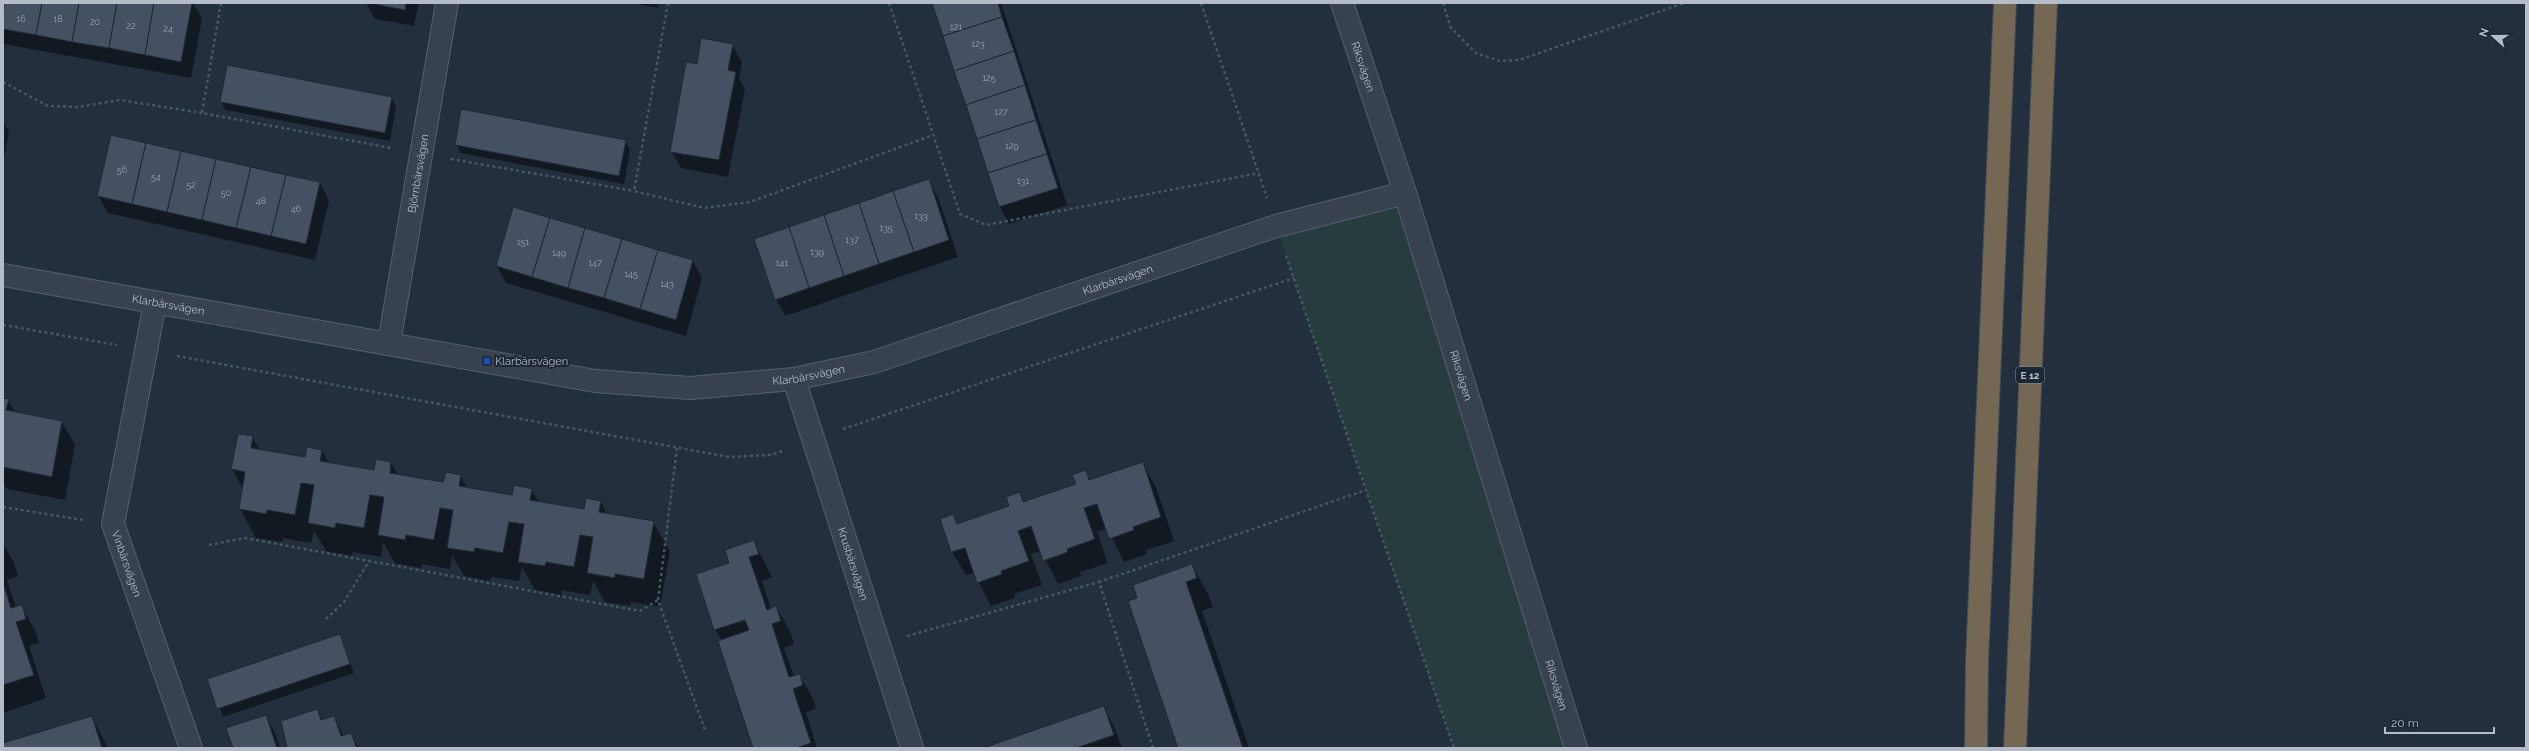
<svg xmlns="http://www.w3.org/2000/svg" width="2529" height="751" font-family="Raleway,sans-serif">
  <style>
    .green { fill: #263c3f }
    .shadow { fill: #0007; fill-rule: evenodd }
    .building { fill: #455162; stroke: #1f2835 }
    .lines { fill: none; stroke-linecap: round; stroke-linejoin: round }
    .minor-casing { stroke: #565f6c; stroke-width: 24 }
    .highway-casing { stroke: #434c59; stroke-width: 24 }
    .path { stroke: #44595c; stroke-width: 2.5; stroke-dasharray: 3 3; stroke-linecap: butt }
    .minor { stroke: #38414e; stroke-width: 22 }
    .highway { stroke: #746855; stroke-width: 22 }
    .transit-dot { fill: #1a4fb4; stroke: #1d2633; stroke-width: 1.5 }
    .labels { text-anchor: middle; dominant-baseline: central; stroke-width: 4; stroke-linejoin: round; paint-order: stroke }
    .number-label { font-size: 9px; fill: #98a1af }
    .shield { fill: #1d2633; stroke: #878f9c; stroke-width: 1 }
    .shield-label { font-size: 10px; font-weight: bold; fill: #b4bcc9 }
    .street-label { font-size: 11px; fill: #b4bcc9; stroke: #1d2633 }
    .poi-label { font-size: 11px; fill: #b4bcc9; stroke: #1d2633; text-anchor: start }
  </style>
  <rect width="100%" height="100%" fill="#242f3e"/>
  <path class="green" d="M 1405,193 L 1576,748 L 1454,748 L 1276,226 Z"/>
  <g class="shadow">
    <path d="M 3,3 L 193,3 L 202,18 L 191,78 L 3,44 Z"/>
    <path d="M 366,3 L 419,3 L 414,26 L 375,19 Z"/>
    <path d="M 631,3 L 658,3 L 657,8 Z"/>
    <path d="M 933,3 L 1001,3 L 1067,205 L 1009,224 L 1000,207 Z"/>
    <path d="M 732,45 L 742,62 L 739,79 L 745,89 L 728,177 L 681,168 L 671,151 L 697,66 Z"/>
    <path d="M 391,97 L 396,106 L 390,141 L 226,110 L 221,102 Z"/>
    <path d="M 3,122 L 9,132 L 3,163 Z"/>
    <path d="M 112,136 L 320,183 L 329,200 L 315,260 L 108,213 L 98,196 Z"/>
    <path d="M 625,141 L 630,150 L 624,184 L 461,153 L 456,144 Z"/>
    <path d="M 928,181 L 938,197 L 958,257 L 785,316 L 776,299 Z"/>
    <path d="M 514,208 L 693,261 L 702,278 L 686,336 L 506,283 L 497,266 Z"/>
    <path d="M 3,399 L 8,400 L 16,413 L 62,422 L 75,445 L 65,500 L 7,489 L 3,482 Z"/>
    <path d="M 238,435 L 252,437 L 260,450 L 306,458 L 322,451 L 329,463 L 375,472 L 391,463 L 398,475 L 444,483 L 460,475 L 468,489 L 513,497 L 531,489 L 539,502 L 585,510 L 601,502 L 607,514 L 653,522 L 670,551 L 660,607 L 631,602 L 631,606 L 605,602 L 593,581 L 590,595 L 562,590 L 561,595 L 535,590 L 522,567 L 519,581 L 491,577 L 490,581 L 464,576 L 452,555 L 450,569 L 422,564 L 421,568 L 395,563 L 383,542 L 381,557 L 353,552 L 352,556 L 326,551 L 314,531 L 311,543 L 283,538 L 282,542 L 256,538 L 240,509 L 243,489 L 232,469 Z"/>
    <path d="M 1142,463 L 1156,487 L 1174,541 L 1146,550 L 1147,554 L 1124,562 L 1107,528 L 1097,532 L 1108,563 L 1080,572 L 1081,576 L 1058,584 L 1041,551 L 1031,554 L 1042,585 L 1014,594 L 1015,598 L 991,606 L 974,573 L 966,575 L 952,552 L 941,520 L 953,515 L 958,525 L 1011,507 L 1019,494 L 1025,503 L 1077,485 L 1085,472 L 1091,481 ZM 1036,523 L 1036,525 L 1022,530 L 1022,528 Z"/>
    <path d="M 754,541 L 772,577 L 762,581 L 771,609 L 776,607 L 790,631 L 794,644 L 784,648 L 794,676 L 799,675 L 813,698 L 816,709 L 806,712 L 817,748 L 754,748 L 722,641 L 715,630 L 730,564 Z"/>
    <path d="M 3,543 L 13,561 L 18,576 L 7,580 L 16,608 L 21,606 L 35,630 L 39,643 L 29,646 L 46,698 L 3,713 Z"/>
    <path d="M 1192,565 L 1208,594 L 1213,607 L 1202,611 L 1249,748 L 1179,748 L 1138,599 Z"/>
    <path d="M 339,635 L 354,673 L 223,717 L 209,680 Z"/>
    <path d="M 1103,707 L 1113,724 L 1122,748 L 986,748 Z"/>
    <path d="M 317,710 L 323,721 L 334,718 L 344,736 L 351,734 L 359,748 L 288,748 L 283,734 Z"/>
    <path d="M 266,716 L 275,733 L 280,748 L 234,748 Z"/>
    <path d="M 92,717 L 108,748 L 5,748 Z"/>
  </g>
  <g class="building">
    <path d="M 4,3 L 42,3 L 36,35 L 3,29 Z"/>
    <path d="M 42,3 L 79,3 L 72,42 L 36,35 Z"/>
    <path d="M 79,3 L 117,3 L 109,48 L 72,42 Z"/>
    <path d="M 117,3 L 154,3 L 145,55 L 109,48 Z"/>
    <path d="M 154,3 L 192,3 L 181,62 L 145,55 Z"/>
    <path d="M 369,3 L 406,3 L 405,10 Z"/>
    <path d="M 932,3 L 998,3 L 1002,17 L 943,36 Z"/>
    <path d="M 1002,17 L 1014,51 L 954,71 L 943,36 Z"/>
    <path d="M 701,38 L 733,44 L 728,70 L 736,72 L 719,160 L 670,152 L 686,62 L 697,64 Z"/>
    <path d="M 1014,51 L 1025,85 L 966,105 L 954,71 Z"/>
    <path d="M 227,65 L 392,97 L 385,133 L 220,102 Z"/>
    <path d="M 1025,85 L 1036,120 L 977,139 L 966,105 Z"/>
    <path d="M 461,109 L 626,140 L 619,176 L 455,145 Z"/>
    <path d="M 1036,120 L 1047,154 L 988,173 L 977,139 Z"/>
    <path d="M 111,135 L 146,143 L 132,204 L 97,196 Z"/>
    <path d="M 146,143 L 181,151 L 167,212 L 132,204 Z"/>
    <path d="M 181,151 L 216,159 L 202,220 L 167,212 Z"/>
    <path d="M 1047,154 L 1058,188 L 999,207 L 988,173 Z"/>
    <path d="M 216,159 L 251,167 L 236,228 L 202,220 Z"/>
    <path d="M 251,167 L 286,175 L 271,236 L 236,228 Z"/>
    <path d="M 286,175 L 320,182 L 306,244 L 271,236 Z"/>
    <path d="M 929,179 L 949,240 L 914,252 L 893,191 Z"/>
    <path d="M 893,191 L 914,252 L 879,264 L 859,203 Z"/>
    <path d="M 859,203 L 879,264 L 844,276 L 824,215 Z"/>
    <path d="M 513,207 L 550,218 L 532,277 L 496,266 Z"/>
    <path d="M 824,215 L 844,276 L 809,288 L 789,227 Z"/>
    <path d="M 550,218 L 585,228 L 568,288 L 532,277 Z"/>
    <path d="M 789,227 L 809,288 L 775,300 L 754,239 Z"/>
    <path d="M 585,228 L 622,239 L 604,298 L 568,288 Z"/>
    <path d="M 622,239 L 658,250 L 640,309 L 604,298 Z"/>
    <path d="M 658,250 L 693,260 L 676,320 L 640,309 Z"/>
    <path d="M 3,398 L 9,399 L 6,410 L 62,421 L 52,477 L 3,467 Z"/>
    <path d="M 238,434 L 253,436 L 251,448 L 305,457 L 307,447 L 322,450 L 320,461 L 374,470 L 376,459 L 391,462 L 390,473 L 443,482 L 446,472 L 461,475 L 459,486 L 512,495 L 514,485 L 532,489 L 530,500 L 584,509 L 586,498 L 601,501 L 599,512 L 654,521 L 644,579 L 615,574 L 615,578 L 587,573 L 593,537 L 580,535 L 574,567 L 546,562 L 545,566 L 518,562 L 524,524 L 509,522 L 503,553 L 475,548 L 474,552 L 447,548 L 453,510 L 440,508 L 434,540 L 406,535 L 405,540 L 378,535 L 384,497 L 370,495 L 364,528 L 336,523 L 335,528 L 308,523 L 314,485 L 301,483 L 295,515 L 267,510 L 266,514 L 239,509 L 245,472 L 231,469 Z"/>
    <path d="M 1143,462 L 1161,517 L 1133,527 L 1134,530 L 1109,539 L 1097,504 L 1084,508 L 1095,539 L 1067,549 L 1068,552 L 1043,561 L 1031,526 L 1018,531 L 1029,561 L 1001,571 L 1002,574 L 977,583 L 965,548 L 951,552 L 940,519 L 953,514 L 957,524 L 1009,506 L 1006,497 L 1020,492 L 1023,502 L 1076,484 L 1072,475 L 1086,470 L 1089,480 Z"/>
    <path d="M 754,540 L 759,554 L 749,557 L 767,610 L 776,606 L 781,621 L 772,624 L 789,677 L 800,674 L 803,685 L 793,689 L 811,743 L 796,748 L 753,748 L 718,641 L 749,630 L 745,620 L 714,630 L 696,574 L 729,563 L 725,550 Z"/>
    <path d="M 1192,564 L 1197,578 L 1186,582 L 1243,748 L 1178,748 L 1128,601 L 1137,598 L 1133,585 Z"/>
    <path d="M 3,583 L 11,608 L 22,605 L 26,619 L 16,622 L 34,675 L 3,685 Z"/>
    <path d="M 340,634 L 350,664 L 217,709 L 207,679 Z"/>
    <path d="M 1104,706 L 1114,735 L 1076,748 L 983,748 Z"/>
    <path d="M 317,709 L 321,720 L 334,716 L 341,736 L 351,733 L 357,748 L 287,748 L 281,721 Z"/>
    <path d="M 266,715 L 277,748 L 233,748 L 226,728 Z"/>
    <path d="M 92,716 L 102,748 L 4,748 L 3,743 Z"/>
  </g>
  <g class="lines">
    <defs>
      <g id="minor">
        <path id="s1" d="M 1342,3 L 1405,193 L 1576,748"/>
        <path id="s2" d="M 3,275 L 595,381 L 690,388 L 794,379 L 874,362 L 1276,226 L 1405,193"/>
        <path id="s3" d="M 155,303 L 113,524 L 191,748"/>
        <path id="s4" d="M 389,343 L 447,3"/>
        <path id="s5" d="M 794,379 L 912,748"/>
      </g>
      <g id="highway">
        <path d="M 1976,748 L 1977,661 L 2005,3"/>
        <path d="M 2015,748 L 2046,3"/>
      </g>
    </defs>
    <use href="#minor" class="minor-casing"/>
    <use href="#highway" class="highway-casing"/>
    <g class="path">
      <path d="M 221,3 L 202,113 L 391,148"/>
      <path d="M 668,3 L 634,191 L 704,208 L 750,202 L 933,135"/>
      <path d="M 889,3 L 960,214 L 986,225 L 1259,173"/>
      <path d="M 1201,3 L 1267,198"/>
      <path d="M 1443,3 L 1451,28 L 1476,53 L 1500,61 L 1519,60 L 1684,3"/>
      <path d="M 3,82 L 48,106 L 77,107 L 120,100 L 202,113"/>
      <path d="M 451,159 L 634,191"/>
      <path d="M 1286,256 L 1454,748"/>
      <path d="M 3,325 L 117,345"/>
      <path d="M 177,356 L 729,457 L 771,455 L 785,450"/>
      <path d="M 843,429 L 1294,278"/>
      <path d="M 677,448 L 658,600 L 705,730"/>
      <path d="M 3,507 L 83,520"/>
      <path d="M 209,545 L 245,538 L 640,611 L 658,600"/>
      <path d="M 326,619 L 344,602 L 369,561"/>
      <path d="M 907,636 L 1099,582"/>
      <path d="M 1153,748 L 1099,582 L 1366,490"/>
    </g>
    <use href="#minor" class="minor"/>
    <use href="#highway" class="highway"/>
  </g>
  <rect class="transit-dot" x="483" y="357" width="8" height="8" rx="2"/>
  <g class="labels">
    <g class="number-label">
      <text x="21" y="19">16</text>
      <text x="58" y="19">18</text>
      <text x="95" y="22">20</text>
      <text x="131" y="26">22</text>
      <text x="956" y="27">121</text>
      <text x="168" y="29">24</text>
      <text x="978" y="44">123</text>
      <text x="989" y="78">125</text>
      <text x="1001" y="112">127</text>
      <text x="1012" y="146">129</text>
      <text x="122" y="170">56</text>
      <text x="156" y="177">54</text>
      <text x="1023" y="181">131</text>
      <text x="191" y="185">52</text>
      <text x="226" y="193">50</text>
      <text x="261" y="201">48</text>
      <text x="296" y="209">46</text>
      <text x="921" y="216">133</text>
      <text x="886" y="228">135</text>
      <text x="852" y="240">137</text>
      <text x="523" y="242">151</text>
      <text x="817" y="252">139</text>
      <text x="559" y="253">149</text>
      <text x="595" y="263">147</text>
      <text x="782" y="263">141</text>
      <text x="631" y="274">145</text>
      <text x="667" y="284">143</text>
    </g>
    <rect class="shield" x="2016" y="367" width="28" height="16" rx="3"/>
    <g class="shield-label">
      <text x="2030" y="375">E 12</text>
    </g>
    <g class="street-label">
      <text stroke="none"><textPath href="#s1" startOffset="67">Riksvägen</textPath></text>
      <text stroke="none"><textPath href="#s4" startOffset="172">Björnbärsvägen</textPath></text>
      <text stroke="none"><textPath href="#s2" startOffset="1140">Klarbärsvägen</textPath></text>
      <text stroke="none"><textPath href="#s2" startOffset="168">Klarbärsvägen</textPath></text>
      <text stroke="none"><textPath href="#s2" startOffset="816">Klarbärsvägen</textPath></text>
      <text stroke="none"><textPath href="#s1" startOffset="391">Riksvägen</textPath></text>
      <text stroke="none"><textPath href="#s3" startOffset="267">Vinbärsvägen</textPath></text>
      <text stroke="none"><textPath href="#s5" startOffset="194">Krusbärsvägen</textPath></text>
      <text stroke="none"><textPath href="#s1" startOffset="715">Riksvägen</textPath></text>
    </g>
    <g class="poi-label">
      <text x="495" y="361">Klarbärsvägen</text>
    </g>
  </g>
  <rect width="2529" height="751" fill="none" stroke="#b4bcc9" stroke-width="8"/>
  <g transform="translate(2493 36) rotate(291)" stroke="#1d2633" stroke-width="3" paint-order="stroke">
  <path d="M0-3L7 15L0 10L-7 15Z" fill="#b4bcc9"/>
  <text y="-6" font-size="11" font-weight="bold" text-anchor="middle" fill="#b4bcc9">N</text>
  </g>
  <path d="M2385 727v6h109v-6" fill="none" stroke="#b4bcc9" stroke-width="2"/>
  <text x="2391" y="727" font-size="12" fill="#b4bcc9" stroke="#1d2633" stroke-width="3" paint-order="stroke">20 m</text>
</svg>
